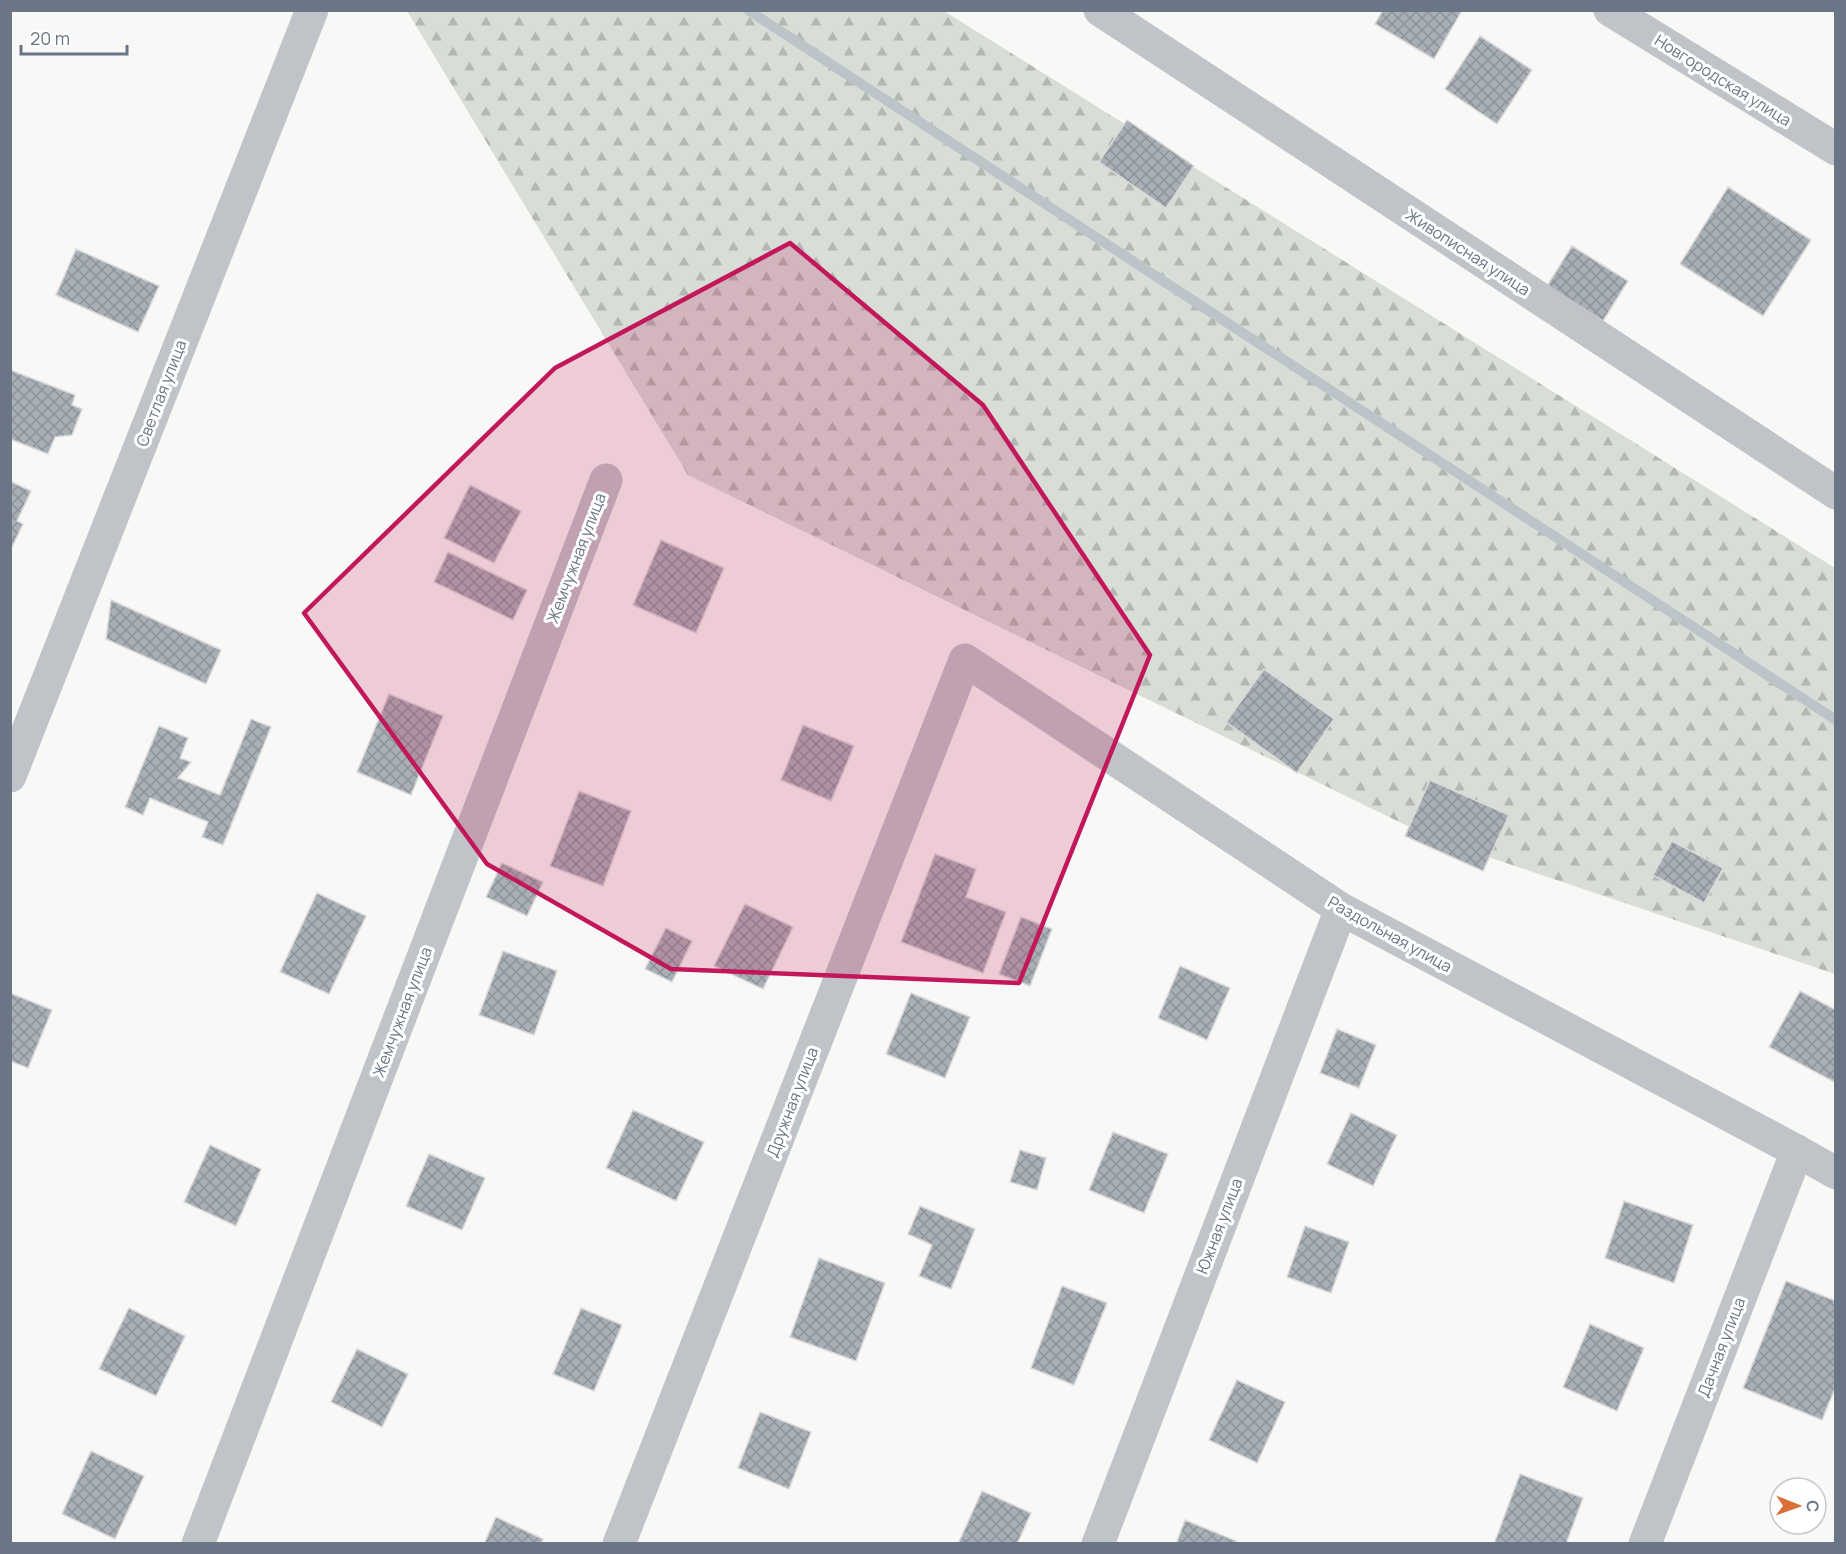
<svg xmlns="http://www.w3.org/2000/svg" width="1846" height="1554" font-family="Manrope,sans-serif">
  <style>
    .forest { fill: url(#forest-firs) }
    .lines { fill: none; stroke-linecap: round; stroke-linejoin: round }
    .stream { stroke: #bcc4ca; stroke-width: 10 }
    .building { fill: url(#building-cross-hatch); stroke: #dadad9; stroke-width: 1.5 }
    .minor { stroke: #c0c4c8; stroke-width: 33 }
    .marked { fill: #c2185b; fill-opacity: 0.2; stroke: #c2185b; stroke-width: 4.5; stroke-linejoin: round }
    .labels { text-anchor: middle; dominant-baseline: central; stroke-width: 6; stroke-linejoin: round; paint-order: stroke }
    .street-label { font-size: 16px; fill: #6a7685; stroke: #fff }
  </style>
  <defs>
    <pattern id="forest-firs" width="22" height="20" patternUnits="userSpaceOnUse" patternTransform="scale(1.5)"><rect width="22" height="20" fill="#d8ddd6"/><path d="M5 1l3.5 6h-7zM16 11l3.5 6h-7z" fill="#b3b8b3"/></pattern>
    <pattern id="building-cross-hatch" width="8" height="8" patternUnits="userSpaceOnUse" patternTransform="scale(1.5)"><rect width="8" height="8" fill="#a9afb6"/><path d="M0 0l8 8M0 8l8-8" fill="none" stroke="#8e939a"/></pattern>
  </defs>
  <rect width="100%" height="100%" fill="#f8f9f6"/>
  <path class="forest" d="M 407,11 L 944,11 L 1835,568 L 1835,974 L 1432,838 L 688,475 Z"/>
  <g class="lines">
    <path class="stream" d="M 748,10 L 1836,720"/>
  </g>
  <g class="building">
    <path d="M 1383,10 L 1459,10 L 1461,12 L 1434,59 L 1375,24 Z"/>
    <path d="M 1480,36 L 1532,70 L 1497,124 L 1445,89 Z"/>
    <path d="M 1127,120 L 1194,166 L 1166,208 L 1099,162 Z"/>
    <path d="M 1728,187 L 1811,240 L 1763,316 L 1680,264 Z"/>
    <path d="M 1572,246 L 1628,281 L 1603,321 L 1547,286 Z"/>
    <path d="M 76,249 L 159,286 L 138,332 L 56,295 Z"/>
    <path d="M 10,370 L 75,395 L 72,405 L 82,409 L 72,435 L 55,437 L 48,454 L 10,439 Z"/>
    <path d="M 10,481 L 31,491 L 17,521 L 23,524 L 10,551 Z"/>
    <path d="M 470,485 L 521,511 L 494,563 L 444,538 Z"/>
    <path d="M 661,540 L 724,568 L 696,633 L 633,605 Z"/>
    <path d="M 448,552 L 527,590 L 513,620 L 434,582 Z"/>
    <path d="M 111,600 L 221,650 L 206,684 L 106,639 Z"/>
    <path d="M 1264,669 L 1334,719 L 1297,773 L 1226,722 Z"/>
    <path d="M 389,694 L 443,716 L 411,795 L 357,772 Z"/>
    <path d="M 251,719 L 271,727 L 223,845 L 202,837 L 208,822 L 150,798 L 143,815 L 125,807 L 159,726 L 188,738 L 180,758 L 191,762 L 178,778 L 220,795 Z"/>
    <path d="M 803,725 L 854,746 L 831,801 L 781,780 Z"/>
    <path d="M 1430,780 L 1509,815 L 1483,871 L 1405,836 Z"/>
    <path d="M 579,791 L 631,811 L 603,886 L 550,866 Z"/>
    <path d="M 1672,841 L 1723,868 L 1704,903 L 1653,875 Z"/>
    <path d="M 935,854 L 976,869 L 966,897 L 1006,912 L 983,973 L 901,942 Z"/>
    <path d="M 502,863 L 543,882 L 527,916 L 486,897 Z"/>
    <path d="M 317,893 L 366,916 L 329,994 L 280,972 Z"/>
    <path d="M 745,904 L 793,927 L 763,989 L 714,966 Z"/>
    <path d="M 1021,917 L 1052,929 L 1030,986 L 999,974 Z"/>
    <path d="M 666,928 L 692,941 L 672,982 L 645,969 Z"/>
    <path d="M 503,951 L 557,971 L 534,1035 L 479,1015 Z"/>
    <path d="M 1180,966 L 1230,988 L 1207,1040 L 1158,1018 Z"/>
    <path d="M 1800,991 L 1836,1010 L 1836,1083 L 1769,1047 Z"/>
    <path d="M 10,993 L 52,1010 L 28,1068 L 10,1061 Z"/>
    <path d="M 911,993 L 970,1017 L 945,1078 L 886,1054 Z"/>
    <path d="M 1337,1029 L 1376,1045 L 1359,1088 L 1320,1073 Z"/>
    <path d="M 633,1110 L 704,1142 L 676,1201 L 606,1168 Z"/>
    <path d="M 1351,1113 L 1397,1135 L 1373,1186 L 1327,1164 Z"/>
    <path d="M 1113,1132 L 1168,1154 L 1144,1213 L 1089,1190 Z"/>
    <path d="M 210,1145 L 261,1169 L 236,1226 L 184,1202 Z"/>
    <path d="M 1020,1150 L 1046,1158 L 1037,1190 L 1010,1182 Z"/>
    <path d="M 429,1154 L 485,1178 L 462,1230 L 406,1206 Z"/>
    <path d="M 1624,1201 L 1693,1225 L 1674,1283 L 1605,1258 Z"/>
    <path d="M 920,1206 L 975,1229 L 951,1289 L 919,1276 L 932,1245 L 908,1234 Z"/>
    <path d="M 1305,1226 L 1349,1242 L 1331,1293 L 1287,1277 Z"/>
    <path d="M 819,1258 L 885,1283 L 856,1361 L 790,1337 Z"/>
    <path d="M 1786,1281 L 1836,1301 L 1836,1386 L 1822,1420 L 1743,1388 Z"/>
    <path d="M 1062,1286 L 1107,1303 L 1074,1385 L 1031,1368 Z"/>
    <path d="M 129,1308 L 185,1336 L 156,1396 L 99,1369 Z"/>
    <path d="M 581,1308 L 622,1325 L 594,1391 L 553,1374 Z"/>
    <path d="M 1590,1324 L 1644,1348 L 1617,1411 L 1563,1387 Z"/>
    <path d="M 357,1349 L 408,1374 L 382,1427 L 331,1402 Z"/>
    <path d="M 1237,1380 L 1285,1402 L 1257,1463 L 1209,1440 Z"/>
    <path d="M 760,1412 L 811,1432 L 789,1489 L 738,1468 Z"/>
    <path d="M 91,1451 L 144,1476 L 115,1539 L 62,1514 Z"/>
    <path d="M 1520,1474 L 1583,1498 L 1566,1544 L 1494,1544 Z"/>
    <path d="M 982,1491 L 1031,1513 L 1017,1544 L 958,1544 Z"/>
    <path d="M 496,1517 L 543,1539 L 541,1544 L 484,1544 Z"/>
    <path d="M 1185,1520 L 1236,1541 L 1235,1544 L 1176,1544 Z"/>
  </g>
  <g class="lines">
    <g class="minor">
      <path d="M 1100,10 L 1836,493"/>
      <path d="M 1610,10 L 1836,149"/>
      <path d="M 10,776 L 312,10"/>
      <path d="M 198,1544 L 606,480"/>
      <path d="M 619,1544 L 965,660 L 1341,909 L 1797,1151 L 1836,1173"/>
      <path d="M 1098,1544 L 1341,909"/>
      <path d="M 1645,1544 L 1797,1151"/>
    </g>
  </g>
  <path class="marked" d="M 790,243 L 983,405 L 1150,655 L 1019,983 L 671,969 L 487,864 L 304,613 L 555,368 Z"/>
  <g class="labels">
    <g class="street-label">
      <text transform="translate(1723 80) rotate(32)">Новгородская улица</text>
      <text transform="translate(1468 252) rotate(33)">Живописная улица</text>
      <text transform="translate(161 393) rotate(-69)">Светлая улица</text>
      <text transform="translate(576 558) rotate(-69)">Жемчужная улица</text>
      <text transform="translate(1390 934) rotate(29)">Раздольная улица</text>
      <text transform="translate(402 1012) rotate(-69)">Жемчужная улица</text>
      <text transform="translate(792 1102) rotate(-69)">Дружная улица</text>
      <text transform="translate(1219 1226) rotate(-69)">Южная улица</text>
      <text transform="translate(1721 1347) rotate(-69)">Дачная улица</text>
    </g>
  </g>
  <rect width="1846" height="1554" fill="none" stroke="#6a7685" stroke-width="24"/>
  <g transform="translate(1798 1506) rotate(91)"><circle r="28" fill="#ffffff" stroke="#c3c8ce" stroke-width="1.5"/>
  <path d="M0-4.5L10 22L0 15L-10 22Z" fill="#d86f37"/>
  <text y="-9" font-size="16" font-weight="bold" text-anchor="middle" fill="#6a7685">С</text>
  </g>
  <path d="M21 45v9h106v-9" fill="none" stroke="#6a7685" stroke-width="3"/>
  <text x="30" y="45" font-size="18" fill="#6a7685" stroke="#ffffff" stroke-width="4.5" paint-order="stroke">20 m</text>
</svg>
